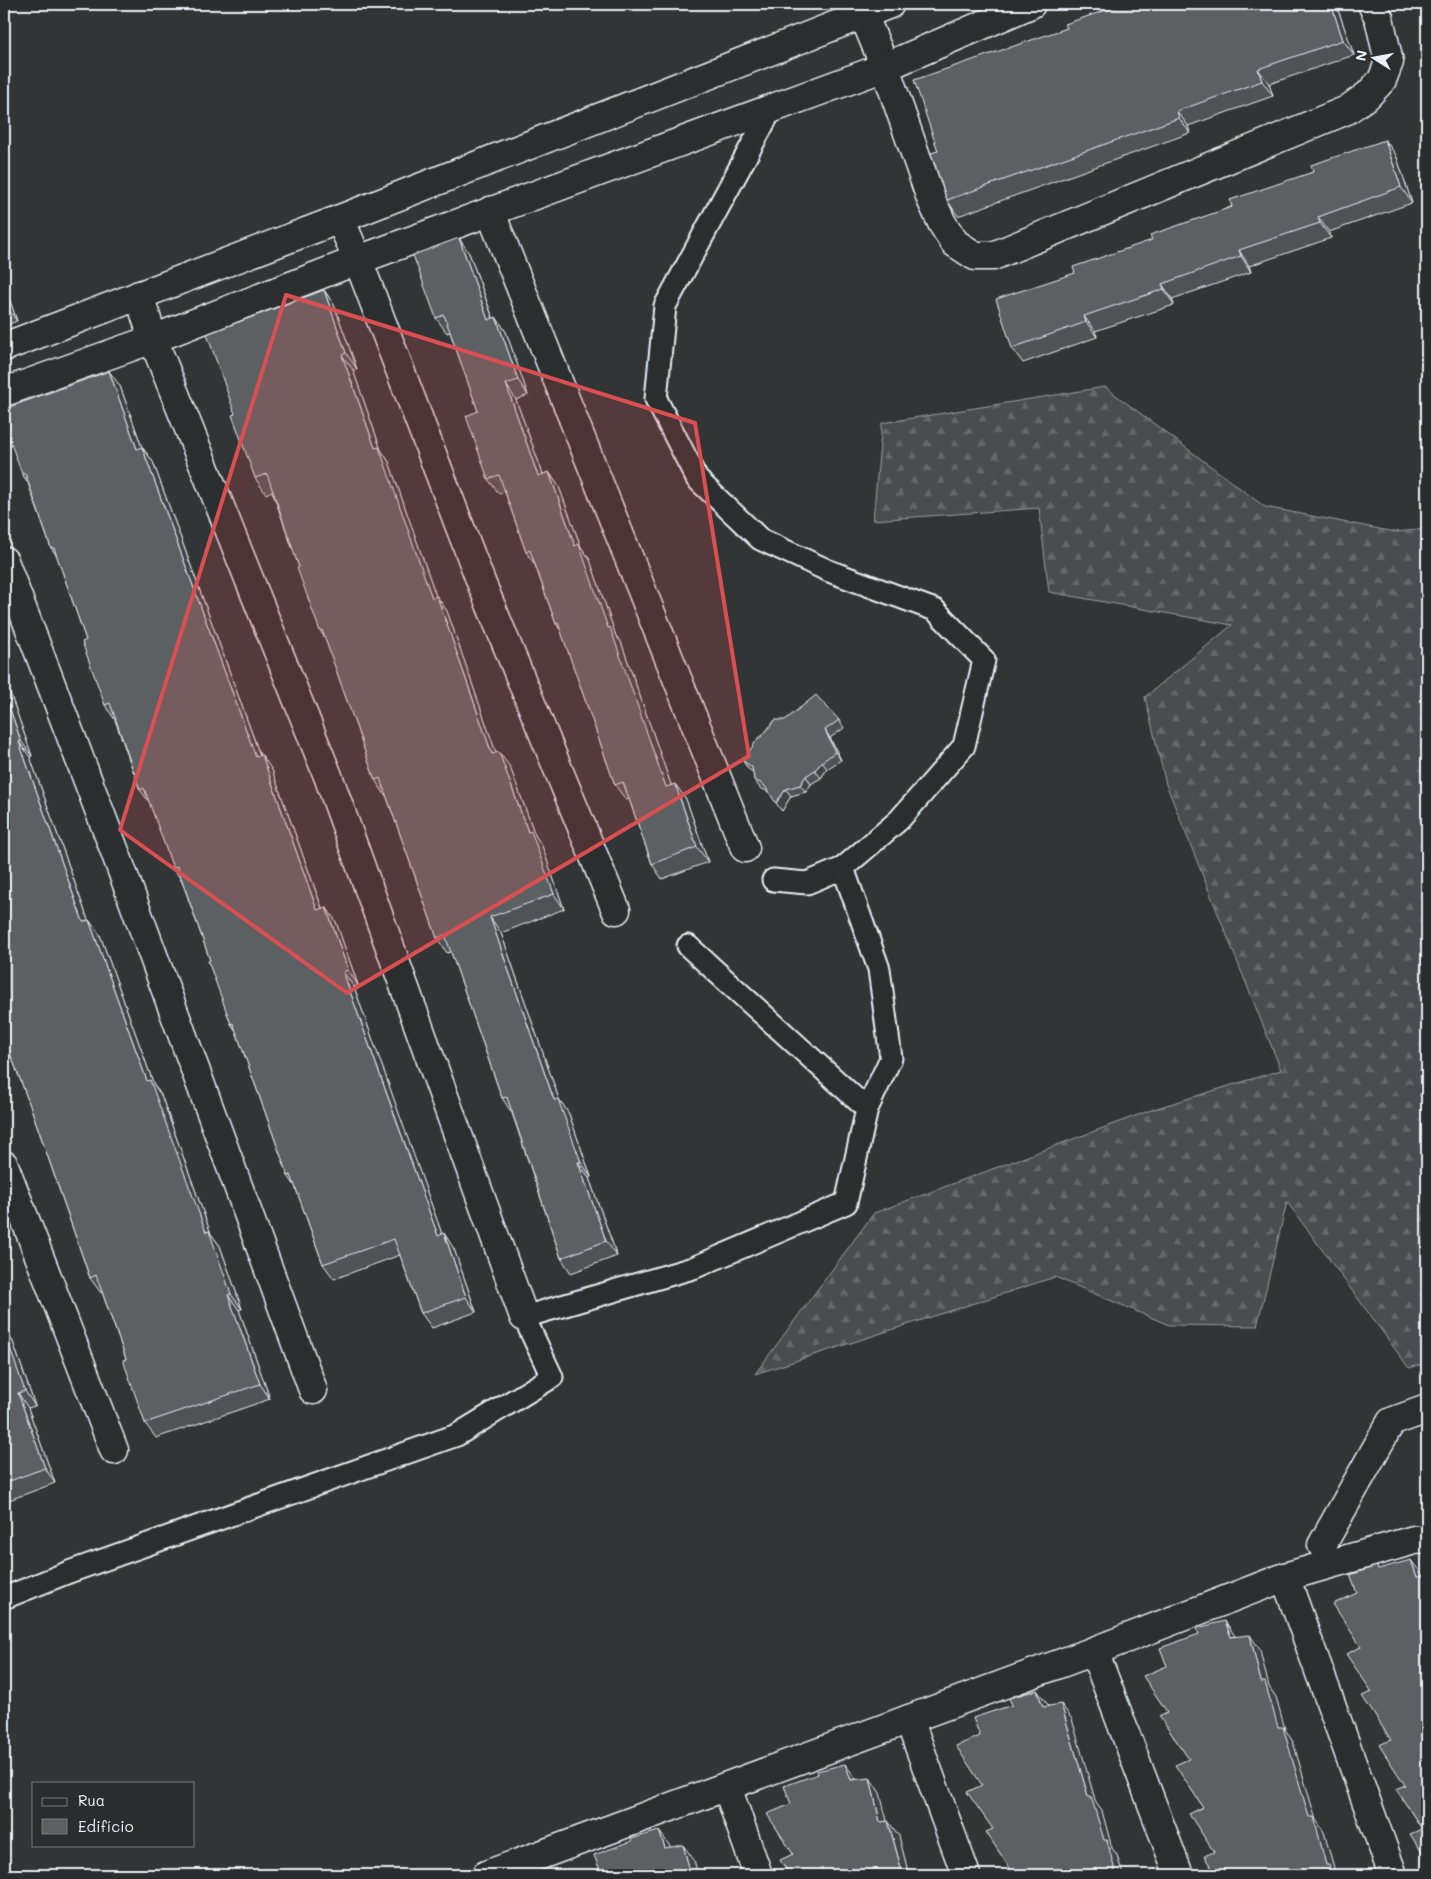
<svg xmlns="http://www.w3.org/2000/svg" width="1431" height="1879" font-family="Mali,sans-serif">
  <style>
    .forest { fill: url(#forest-firs); stroke: #989fa4 }
    .lines { fill: none; stroke-linecap: round; stroke-linejoin: round }
    .service-casing { stroke: #e8f1f8; stroke-width: 25 }
    .minor-casing { stroke: #e8f1f8; stroke-width: 31 }
    .service { stroke: #2a2d2e; stroke-width: 21 }
    .minor { stroke: #2a2d2e; stroke-width: 28 }
    .wall { fill: #4f5355; stroke: #e8f1f8 }
    .shaded-wall { fill: #404345; stroke: #e8f1f8 }
    .building { fill: #5c6063; stroke: #e8f1f8 }
    .marked { fill: #da5052; fill-opacity: 0.2; stroke: #da5052; stroke-width: 4; stroke-linejoin: round }
  </style>
  <defs>
    <pattern id="forest-firs" width="22" height="20" patternUnits="userSpaceOnUse" patternTransform="scale(1.25)"><rect width="22" height="20" fill="#494d4f"/><path d="M5 1l3.5 6h-7zM16 11l3.5 6h-7z" fill="#636769"/></pattern>
  </defs>
  <rect width="100%" height="100%" fill="#323536"/>
  <filter id="ink" filterUnits="userSpaceOnUse"><feTurbulence type="fractalNoise" baseFrequency=".02" numOctaves="2"/><feDisplacementMap in="SourceGraphic" scale="10" xChannelSelector="R" yChannelSelector="G"/><feConvolveMatrix kernelMatrix="1 2 1 2 8 2 1 2 1" color-interpolation-filters="sRGB"/></filter>
  <g filter="url(#ink)">
    <path class="forest" d="M 1105,387 L 1265,507 L 1395,532 L 1427,529 L 1427,1363 L 1409,1368 L 1287,1202 L 1257,1326 L 1169,1325 L 1055,1277 L 755,1374 L 874,1213 L 1154,1109 L 1281,1070 L 1166,784 L 1145,697 L 1232,625 L 1049,592 L 1039,508 L 873,520 L 882,423 Z"/>
    <g class="lines">
      <defs>
        <g id="service">
          <path d="M 772,108 L 665,306 L 656,399 L 697,479 L 760,539 L 829,571 L 935,610 L 984,660 L 964,746 L 899,820 L 843,868 L 807,883 L 773,880"/>
          <path d="M 688,946 L 867,1109 L 891,1058 L 879,969 L 843,868"/>
          <path d="M 4,1598 L 69,1572 L 457,1435 L 552,1377 L 524,1317 L 693,1268 L 846,1203 L 867,1109"/>
        </g>
        <g id="minor">
          <path d="M 859,4 L 885,67 L 931,199 L 942,223 L 955,243 L 975,256 L 993,256 L 1347,110 L 1368,95 L 1382,80 L 1389,62 L 1379,18 L 1372,4"/>
          <path d="M 490,211 L 745,848"/>
          <path d="M 340,219 L 358,260 L 481,582 L 616,910"/>
          <path d="M 139,295 L 153,339 L 328,776 L 524,1317"/>
          <path d="M 4,347 L 340,219 L 890,4"/>
          <path d="M 4,392 L 153,339 L 358,260 L 885,67 L 1031,4"/>
          <path d="M 4,561 L 114,849 L 313,1390"/>
          <path d="M 4,1165 L 114,1450"/>
          <path d="M 1322,1545 L 1391,1422 L 1427,1409"/>
          <path d="M 1285,1577 L 1393,1875"/>
          <path d="M 1094,1651 L 1179,1875"/>
          <path d="M 909,1719 L 966,1875"/>
          <path d="M 727,1787 L 758,1875"/>
          <path d="M 486,1875 L 1094,1651 L 1285,1577 L 1414,1540 L 1427,1539"/>
        </g>
      </defs>
      <use href="#service" class="service-casing"/>
      <use href="#minor" class="minor-casing"/>
      <use href="#service" class="service"/>
      <use href="#minor" class="minor"/>
    </g>
    <g class="wall">
      <path d="M 1124,4 L 1335,4 L 1337,7 L 1354,55 L 1269,84 L 1273,96 L 1188,126 L 1190,133 L 958,216 L 947,200 L 938,151 L 1067,28 Z"/>
      <path d="M 1385,140 L 1396,155 L 1412,203 L 1329,232 L 1331,238 L 1249,266 L 1251,272 L 1172,299 L 1174,305 L 1095,331 L 1097,337 L 1023,363 L 1012,348 L 1075,273 L 1313,172 Z"/>
      <path d="M 469,253 L 493,318 L 496,317 L 506,332 L 528,395 L 516,400 L 543,474 L 549,472 L 559,487 L 581,547 L 590,560 L 616,636 L 621,642 L 671,785 L 675,784 L 686,799 L 708,862 L 662,879 L 652,864 L 629,799 L 626,800 L 615,785 L 561,631 L 556,624 L 535,565 L 526,552 L 505,492 L 499,494 L 488,479 L 478,411 L 450,332 L 447,333 L 436,318 Z"/>
      <path d="M 4,284 L 17,321 L 4,326 Z"/>
      <path d="M 324,290 L 334,305 L 357,369 L 353,370 L 381,450 L 389,462 L 436,596 L 447,611 L 496,753 L 510,767 L 535,835 L 542,846 L 564,909 L 501,933 L 559,1099 L 569,1114 L 591,1177 L 589,1178 L 617,1256 L 571,1273 L 561,1258 L 512,1113 L 502,1098 L 451,952 L 447,953 L 437,938 L 386,795 L 385,795 L 375,780 L 325,638 L 320,631 L 299,567 L 272,491 L 266,494 L 255,478 L 235,414 Z"/>
      <path d="M 120,386 L 142,447 L 153,462 L 260,755 L 272,770 L 322,908 L 326,907 L 336,922 L 358,985 L 354,987 L 413,1154 L 442,1234 L 454,1249 L 476,1312 L 432,1328 L 421,1313 L 400,1255 L 334,1279 L 323,1264 L 295,1186 L 288,1176 L 236,1031 L 231,1024 L 210,960 L 182,881 L 173,868 L 150,803 L 140,790 L 115,720 L 105,705 L 86,640 L 57,556 L 51,548 L 28,483 L 22,474 Z"/>
      <path d="M 4,685 L 10,693 L 32,756 L 30,757 L 88,920 L 89,920 L 100,935 L 154,1085 L 161,1095 L 211,1234 L 220,1246 L 242,1309 L 239,1310 L 270,1399 L 156,1438 L 145,1423 L 126,1359 L 102,1292 L 101,1293 L 90,1278 L 31,1108 L 6,1042 L 4,1043 Z"/>
      <path d="M 839,720 L 844,728 L 830,738 L 841,760 L 827,769 L 821,778 L 811,784 L 806,792 L 791,796 L 782,811 L 769,792 L 760,788 L 754,780 L 753,772 L 748,769 L 743,761 Z"/>
      <path d="M 4,1329 L 13,1342 L 35,1406 L 28,1408 L 55,1483 L 4,1502 Z"/>
    </g>
    <g class="shaded-wall">
      <path d="M 1331,4 L 1335,4 L 1337,7 L 1354,55 L 1343,40 Z"/>
      <path d="M 1258,69 L 1269,84 L 1273,96 L 1262,81 Z"/>
      <path d="M 1177,111 L 1188,126 L 1190,133 L 1179,118 Z"/>
      <path d="M 1385,140 L 1396,155 L 1412,203 L 1401,187 Z"/>
      <path d="M 1318,217 L 1329,232 L 1331,238 L 1320,223 Z"/>
      <path d="M 459,238 L 469,253 L 499,335 L 488,320 Z"/>
      <path d="M 1239,250 L 1249,266 L 1251,272 L 1241,256 Z"/>
      <path d="M 4,284 L 17,321 L 6,306 L 4,299 Z"/>
      <path d="M 1162,284 L 1172,299 L 1174,305 L 1164,289 Z"/>
      <path d="M 324,290 L 334,305 L 357,369 L 346,353 Z"/>
      <path d="M 1084,316 L 1095,331 L 1097,337 L 1086,322 Z"/>
      <path d="M 496,317 L 506,332 L 528,395 L 518,380 Z"/>
      <path d="M 342,355 L 353,370 L 381,450 L 389,462 L 442,613 L 432,598 L 375,448 Z"/>
      <path d="M 109,371 L 120,386 L 148,464 L 137,449 Z"/>
      <path d="M 506,384 L 516,400 L 549,491 L 538,476 Z"/>
      <path d="M 142,447 L 153,462 L 266,772 L 256,757 Z"/>
      <path d="M 549,472 L 559,487 L 581,547 L 590,560 L 616,636 L 621,642 L 677,802 L 666,787 L 608,628 L 575,546 Z"/>
      <path d="M 437,596 L 447,611 L 502,770 L 492,754 Z"/>
      <path d="M 4,685 L 10,693 L 32,756 L 21,741 L 4,692 Z"/>
      <path d="M 825,730 L 830,738 L 841,760 L 835,752 Z"/>
      <path d="M 19,742 L 30,757 L 94,937 L 83,922 Z"/>
      <path d="M 499,752 L 510,767 L 535,835 L 542,846 L 564,909 L 554,894 L 528,832 Z"/>
      <path d="M 262,755 L 272,770 L 328,925 L 317,910 Z"/>
      <path d="M 822,762 L 827,769 L 821,778 L 815,770 Z"/>
      <path d="M 806,776 L 811,784 L 806,792 L 800,785 Z"/>
      <path d="M 675,784 L 686,799 L 708,862 L 697,847 Z"/>
      <path d="M 786,789 L 791,796 L 782,811 L 776,803 Z"/>
      <path d="M 326,907 L 336,922 L 358,985 L 348,970 Z"/>
      <path d="M 490,917 L 501,933 L 559,1099 L 569,1114 L 591,1177 L 581,1162 L 554,1100 Z"/>
      <path d="M 89,920 L 100,935 L 154,1085 L 161,1095 L 211,1234 L 220,1246 L 242,1309 L 231,1294 L 206,1232 L 147,1081 Z"/>
      <path d="M 343,972 L 354,987 L 448,1251 L 438,1236 Z"/>
      <path d="M 578,1162 L 589,1178 L 617,1256 L 606,1241 Z"/>
      <path d="M 444,1233 L 454,1249 L 476,1312 L 466,1297 Z"/>
      <path d="M 228,1295 L 239,1310 L 270,1399 L 260,1384 Z"/>
      <path d="M 4,1329 L 13,1342 L 35,1406 L 25,1391 L 4,1337 Z"/>
      <path d="M 18,1393 L 28,1408 L 55,1483 L 45,1468 Z"/>
      <path d="M 1411,1560 L 1422,1575 L 1427,1590 L 1417,1577 Z"/>
      <path d="M 1225,1621 L 1235,1636 L 1231,1637 Z"/>
      <path d="M 1250,1635 L 1260,1650 L 1269,1687 L 1276,1697 L 1285,1729 L 1293,1742 L 1316,1820 L 1324,1832 L 1336,1875 L 1331,1875 L 1326,1865 L 1309,1817 L 1261,1682 Z"/>
      <path d="M 1037,1690 L 1048,1705 L 1053,1722 L 1043,1707 Z"/>
      <path d="M 1061,1704 L 1072,1719 L 1096,1803 L 1102,1811 L 1112,1848 L 1117,1855 L 1123,1875 L 1116,1875 L 1088,1796 Z"/>
      <path d="M 845,1764 L 856,1779 L 851,1780 Z"/>
      <path d="M 870,1778 L 880,1793 L 891,1837 L 880,1822 Z"/>
      <path d="M 888,1821 L 899,1836 L 909,1875 L 903,1875 Z"/>
      <path d="M 659,1831 L 670,1846 L 676,1863 L 665,1848 Z"/>
      <path d="M 683,1845 L 694,1860 L 698,1875 L 691,1875 Z"/>
    </g>
    <g class="building">
      <path d="M 1124,4 L 1331,4 L 1343,40 L 1258,69 L 1262,81 L 1177,111 L 1179,118 L 947,200 L 931,153 L 938,151 L 914,80 L 1067,28 L 1065,24 Z"/>
      <path d="M 1385,140 L 1401,187 L 1318,217 L 1320,223 L 1239,250 L 1241,256 L 1162,284 L 1164,289 L 1084,316 L 1086,322 L 1012,348 L 996,299 L 1075,273 L 1073,267 L 1152,240 L 1150,235 L 1232,207 L 1230,200 L 1313,172 L 1311,165 Z"/>
      <path d="M 459,238 L 488,320 L 496,317 L 518,380 L 506,384 L 538,476 L 549,472 L 575,546 L 579,544 L 608,628 L 610,627 L 666,787 L 675,784 L 697,847 L 652,864 L 623,782 L 615,785 L 558,623 L 556,624 L 530,550 L 526,552 L 499,475 L 488,479 L 466,416 L 478,411 L 444,315 L 436,318 L 413,255 Z"/>
      <path d="M 324,290 L 346,353 L 342,355 L 375,448 L 379,447 L 432,598 L 437,596 L 492,754 L 499,752 L 528,832 L 531,831 L 554,894 L 490,917 L 554,1100 L 558,1099 L 581,1162 L 578,1162 L 606,1241 L 561,1258 L 507,1097 L 502,1098 L 445,935 L 437,938 L 380,778 L 375,780 L 322,630 L 320,631 L 297,568 L 299,567 L 267,474 L 255,478 L 232,415 L 235,414 L 207,334 Z"/>
      <path d="M 4,299 L 6,306 L 4,307 Z"/>
      <path d="M 109,371 L 137,449 L 142,447 L 256,757 L 262,755 L 317,910 L 326,907 L 348,970 L 343,972 L 403,1139 L 438,1236 L 444,1233 L 466,1297 L 421,1313 L 394,1239 L 323,1264 L 291,1175 L 288,1176 L 233,1023 L 231,1024 L 208,961 L 210,960 L 177,866 L 173,868 L 144,788 L 140,790 L 110,703 L 105,705 L 82,642 L 86,640 L 54,548 L 51,548 L 25,473 L 22,474 L 4,424 L 4,409 Z"/>
      <path d="M 4,692 L 21,741 L 19,742 L 83,922 L 89,920 L 147,1081 L 150,1080 L 206,1232 L 209,1231 L 231,1294 L 228,1295 L 260,1384 L 145,1423 L 123,1360 L 126,1359 L 96,1275 L 90,1278 L 31,1108 L 4,1037 Z"/>
      <path d="M 816,695 L 839,720 L 825,730 L 835,752 L 822,762 L 815,770 L 806,776 L 800,785 L 786,789 L 776,803 L 764,785 L 754,780 L 752,767 L 743,761 L 758,738 L 762,736 L 775,720 L 785,720 Z"/>
      <path d="M 4,1331 L 25,1391 L 18,1393 L 45,1468 L 4,1483 Z"/>
      <path d="M 1411,1560 L 1417,1577 L 1427,1575 L 1427,1860 L 1410,1834 L 1422,1829 L 1396,1789 L 1405,1785 L 1379,1745 L 1391,1740 L 1362,1696 L 1372,1692 L 1346,1654 L 1361,1647 L 1333,1604 L 1357,1593 L 1350,1575 L 1377,1566 L 1378,1569 Z"/>
      <path d="M 1225,1621 L 1231,1637 L 1250,1635 L 1261,1682 L 1265,1682 L 1278,1727 L 1283,1727 L 1309,1817 L 1314,1817 L 1326,1865 L 1329,1865 L 1331,1875 L 1216,1875 L 1204,1856 L 1214,1852 L 1189,1814 L 1203,1807 L 1175,1765 L 1189,1759 L 1159,1716 L 1167,1712 L 1143,1676 L 1167,1666 L 1160,1648 L 1199,1634 L 1197,1628 Z"/>
      <path d="M 1037,1690 L 1043,1707 L 1061,1704 L 1088,1796 L 1091,1796 L 1104,1840 L 1107,1840 L 1116,1875 L 1006,1875 L 1013,1873 L 986,1832 L 993,1829 L 967,1792 L 982,1785 L 956,1746 L 980,1736 L 973,1718 L 1012,1705 L 1009,1698 Z"/>
      <path d="M 845,1764 L 851,1780 L 870,1778 L 880,1822 L 888,1821 L 903,1875 L 790,1875 L 780,1860 L 793,1854 L 767,1814 L 791,1804 L 784,1786 L 818,1774 L 817,1771 Z"/>
      <path d="M 659,1831 L 665,1848 L 683,1845 L 691,1875 L 595,1875 L 601,1873 L 594,1855 L 632,1841 L 631,1839 Z"/>
    </g>
  </g>
  <path class="marked" d="M 286,295 L 695,423 L 749,756 L 347,993 L 120,830 Z"/>
  <rect width="1431" height="1879" fill="none" stroke="#2a2d2e" stroke-width="20"/>
  <rect x="10" y="10" width="1411" height="1859" fill="none" stroke="#e8f1f8" stroke-width="2" filter="url(#ink)"/>
  <rect x="32" y="1782" width="162" height="65" fill="#2a2d2e" stroke="#767b7f"/>
  <rect x="42" y="1798" width="25" height="8" fill="#2a2d2e" stroke="#767b7f"/>
  <text x="78" y="1806" font-size="15" fill="#e8f1f8">Rua</text>
  <rect x="42" y="1819" width="25" height="15" fill="#5c6063" stroke="#767b7f"/>
  <text x="78" y="1832" font-size="15" fill="#e8f1f8">Edifício</text>
  <g transform="translate(1374 58) rotate(281)" stroke="#2a2d2e" stroke-width="4" paint-order="stroke">
  <path d="M0-4L9 19L0 12L-9 19Z" fill="#e8f1f8"/>
  <text y="-8" font-size="14" font-weight="bold" text-anchor="middle" fill="#e8f1f8">N</text>
  </g>
</svg>
